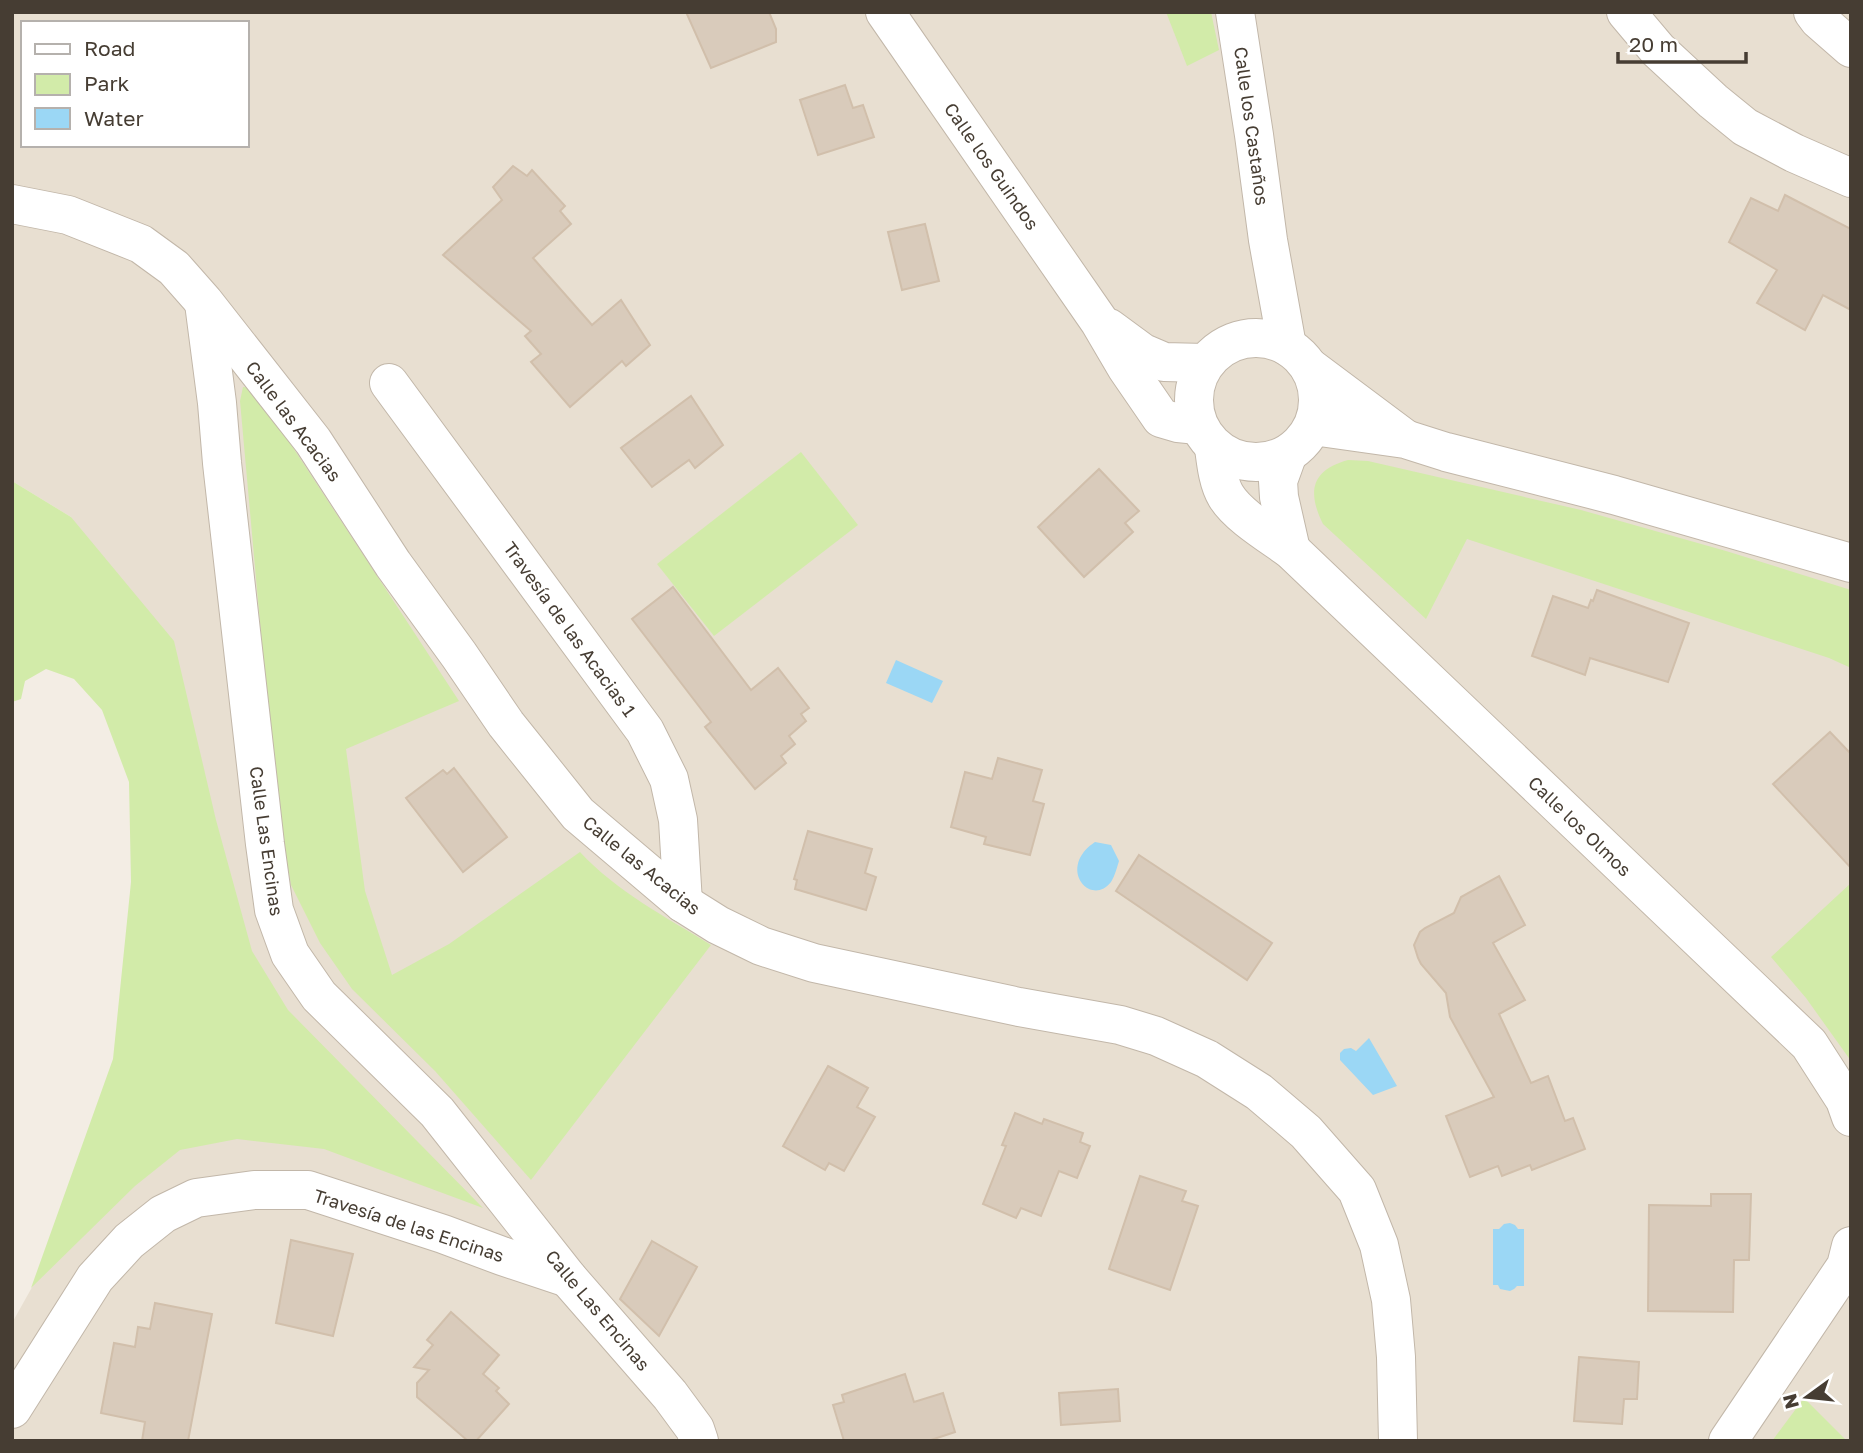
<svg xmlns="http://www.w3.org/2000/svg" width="1863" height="1453" font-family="'Golos Text',sans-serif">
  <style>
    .residential { fill: #e8dfd1; fill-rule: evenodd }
    .green { fill: #d2eba9 }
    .water { fill: #9bd7f5 }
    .building { fill: #d9cbbb; stroke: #d1bfab; stroke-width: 2 }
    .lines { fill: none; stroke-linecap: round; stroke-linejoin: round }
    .street-casing { stroke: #c2b7a9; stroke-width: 40 }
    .street { stroke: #fff; stroke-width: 38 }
    .labels { text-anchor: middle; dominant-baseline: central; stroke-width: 5; stroke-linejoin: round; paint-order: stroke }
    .street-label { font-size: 18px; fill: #463d33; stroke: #fff }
  </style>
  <rect width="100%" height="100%" fill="#f3ede4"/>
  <path class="residential" d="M 12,12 L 1851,12 L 1851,1441 L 12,1441 L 12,1323 L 203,982 L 71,517 L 12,481 ZM 23,23 L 247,23 L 247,145 L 23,145 Z"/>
  <g class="green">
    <path d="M 1166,12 L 1211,12 L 1219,50 L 1187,66 Z"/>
    <path d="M 243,387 L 254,388 L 459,701 L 346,749 L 365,891 L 392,975 L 449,944 L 580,852 C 616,891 666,917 711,945 L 531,1180 L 435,1071 L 352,989 L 320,943 L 291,885 L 276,800 L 240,401 Z"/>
    <path d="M 801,452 L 858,525 L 714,636 L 657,564 Z"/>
    <path d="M 1348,460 L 1368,461 L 1581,510 L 1726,551 L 1851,590 L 1851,668 L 1829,658 L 1467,539 L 1426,619 L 1323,524 C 1307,492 1311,470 1348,460 Z"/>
    <path d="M 12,481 L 71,517 L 174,641 L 216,820 L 252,951 L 288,1010 L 483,1208 L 324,1149 L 237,1139 L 180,1150 L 135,1186 L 31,1288 L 113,1059 L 131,882 L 129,782 L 102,710 L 74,679 L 46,669 L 25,681 L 21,699 L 12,702 Z"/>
    <path d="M 1851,883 L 1851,1061 L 1806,998 L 1771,957 Z"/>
    <path d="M 1804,1398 L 1847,1441 L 1772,1441 Z"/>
  </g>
  <g class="water">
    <path d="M 896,660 L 943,681 L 932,703 L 886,683 Z"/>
    <path d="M 1095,842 L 1111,845 L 1119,861 C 1117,867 1115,876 1111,882 C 1091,908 1056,868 1095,842 Z"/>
    <path d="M 1369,1038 L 1397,1086 L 1373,1095 L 1340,1060 L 1340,1053 L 1344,1049 L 1351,1048 L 1356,1051 Z"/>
    <path d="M 1510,1223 L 1515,1225 L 1518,1229 L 1524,1229 L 1524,1286 L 1517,1286 L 1514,1289 L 1510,1291 L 1500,1289 L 1498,1285 L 1493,1285 L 1493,1229 L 1499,1229 L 1504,1224 Z"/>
  </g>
  <g class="building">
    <path d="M 686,12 L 769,12 L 776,29 L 776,42 L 711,68 Z"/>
    <path d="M 845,85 L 853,108 L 863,105 L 874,137 L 818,155 L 800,100 Z"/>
    <path d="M 513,166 L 527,176 L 532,170 L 565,206 L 560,211 L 571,224 L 533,258 L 592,325 L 621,300 L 650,345 L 626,366 L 622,361 L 570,407 L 531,362 L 541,354 L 525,336 L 531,331 L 443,255 L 502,200 L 493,187 Z"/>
    <path d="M 1785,195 L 1851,229 L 1851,310 L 1823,295 L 1805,330 L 1757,303 L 1777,270 L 1729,242 L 1751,198 L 1778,211 Z"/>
    <path d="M 925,224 L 939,281 L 902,290 L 888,232 Z"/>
    <path d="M 691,396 L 723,445 L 695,468 L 689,460 L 652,487 L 621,448 Z"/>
    <path d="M 1099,469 L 1139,511 L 1125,523 L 1133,532 L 1084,577 L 1038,527 Z"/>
    <path d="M 673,587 L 751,690 L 778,668 L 809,708 L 801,714 L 806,721 L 789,736 L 795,744 L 781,756 L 786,763 L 755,789 L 705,727 L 711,722 L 632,619 Z"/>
    <path d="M 1597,590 L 1689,623 L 1668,682 L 1590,658 L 1585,675 L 1532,656 L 1553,596 L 1588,608 L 1591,600 L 1593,601 Z"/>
    <path d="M 1830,732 L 1851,754 L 1851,868 L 1773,784 Z"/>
    <path d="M 998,758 L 1042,770 L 1033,801 L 1044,804 L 1030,855 L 984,844 L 986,837 L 951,827 L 965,772 L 992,779 Z"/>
    <path d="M 454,768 L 507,837 L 463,872 L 406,798 L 443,770 L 447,774 Z"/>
    <path d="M 808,831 L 872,849 L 865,873 L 876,877 L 866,910 L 795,889 L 797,880 L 794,879 Z"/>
    <path d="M 1139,855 L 1272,943 L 1247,980 L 1116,891 Z"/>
    <path d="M 1499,876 L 1525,925 L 1493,943 L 1525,1000 L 1499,1014 L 1531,1083 L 1548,1076 L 1565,1121 L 1573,1118 L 1585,1149 L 1532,1170 L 1530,1165 L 1502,1176 L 1498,1166 L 1470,1177 L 1446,1116 L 1494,1097 L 1450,1017 L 1446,993 L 1421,964 L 1418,958 L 1414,945 L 1420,932 L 1425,928 L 1454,913 L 1461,897 Z"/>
    <path d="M 828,1066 L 868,1088 L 857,1107 L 875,1117 L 844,1171 L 829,1163 L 825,1170 L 783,1146 Z"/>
    <path d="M 1015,1113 L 1042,1124 L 1044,1119 L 1083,1133 L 1080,1142 L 1090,1146 L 1077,1178 L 1059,1171 L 1041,1216 L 1021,1208 L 1016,1218 L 983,1204 L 1006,1146 L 1002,1145 Z"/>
    <path d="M 1140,1176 L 1186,1191 L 1182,1201 L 1198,1206 L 1170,1290 L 1109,1269 Z"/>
    <path d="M 1711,1194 L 1751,1194 L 1749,1260 L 1734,1260 L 1733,1312 L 1648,1311 L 1649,1205 L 1711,1206 Z"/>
    <path d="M 291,1240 L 353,1254 L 333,1336 L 276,1323 Z"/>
    <path d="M 652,1241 L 697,1267 L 659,1336 L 620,1299 Z"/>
    <path d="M 155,1303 L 212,1314 L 188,1441 L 142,1441 L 145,1422 L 101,1413 L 114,1343 L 135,1347 L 138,1327 L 150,1329 Z"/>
    <path d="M 451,1312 L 499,1355 L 483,1374 L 499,1388 L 496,1391 L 509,1404 L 476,1441 L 468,1441 L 417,1397 L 417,1383 L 429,1370 L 414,1367 L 433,1345 L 427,1340 Z"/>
    <path d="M 1579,1357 L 1639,1362 L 1637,1399 L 1624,1399 L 1622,1424 L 1574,1421 Z"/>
    <path d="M 905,1374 L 914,1402 L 943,1393 L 955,1432 L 928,1441 L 844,1441 L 833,1405 L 844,1402 L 842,1395 Z"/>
    <path d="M 1118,1389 L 1120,1421 L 1061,1425 L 1059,1393 Z"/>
  </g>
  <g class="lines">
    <defs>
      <g id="street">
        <path d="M 885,12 L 1099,321 L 1126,367 L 1161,418 L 1178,423 L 1198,425"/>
        <path d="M 1235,12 L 1254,135 L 1268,240 L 1287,346"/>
        <path d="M 1626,12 L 1658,50 L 1713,101 L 1745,127 L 1794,153 L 1851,178"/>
        <path d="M 1813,12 L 1819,20 L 1851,48"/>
        <path d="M 12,204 L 68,215 L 141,244 L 174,268 L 204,302 L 313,441 L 393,564 L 459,655 L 506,724 L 578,814 L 683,903 L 718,925 L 761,946 L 814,963 L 1019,1007 L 1120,1025 L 1156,1036 L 1207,1059 L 1259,1092 L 1306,1132 L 1357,1190 L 1379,1245 L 1391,1300 L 1396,1357 L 1398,1441"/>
        <path d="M 204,303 L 217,403 L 222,463 L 265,844 L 274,910 L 290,954 L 319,996 L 437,1112 L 568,1278 L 670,1395 L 695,1429 L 699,1441"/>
        <path d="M 1109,328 L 1143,353 L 1164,362 L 1205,363"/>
        <circle cx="1256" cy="400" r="62"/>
        <path d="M 1309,367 L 1404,438"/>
        <path d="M 389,383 L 645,731 L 669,779 L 678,820 L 683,903"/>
        <path d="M 1313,426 L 1405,439 L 1446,452 L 1614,495 L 1851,563"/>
        <path d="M 1214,448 C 1216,463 1218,483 1226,496 C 1238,516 1272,536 1291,550 L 1809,1044 L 1845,1100 L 1851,1117"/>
        <path d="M 1287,456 L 1278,481 L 1279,497 L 1291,550"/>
        <path d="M 12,1409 L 95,1278 L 129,1241 L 163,1214 L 196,1198 L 254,1190 L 308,1190 L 443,1234 L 502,1256 L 568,1278"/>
        <path d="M 1728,1441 L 1846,1266 L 1851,1246"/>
      </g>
    </defs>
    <use href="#street" class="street-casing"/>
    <use href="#street" class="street"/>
  </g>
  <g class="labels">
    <g class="street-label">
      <text transform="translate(1252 126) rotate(82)">Calle los Castaños</text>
      <text transform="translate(992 166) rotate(55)">Calle los Guindos</text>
      <text transform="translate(294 421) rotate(53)">Calle las Acacias</text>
      <text transform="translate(570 629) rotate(54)">Travesía de las Acacias 1</text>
      <text transform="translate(1580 826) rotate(44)">Calle los Olmos</text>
      <text transform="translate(267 841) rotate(82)">Calle Las Encinas</text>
      <text transform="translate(642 865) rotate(39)">Calle las Acacias</text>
      <text transform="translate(409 1225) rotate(18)">Travesía de las Encinas</text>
      <text transform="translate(598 1310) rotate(50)">Calle Las Encinas</text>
    </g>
  </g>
  <rect width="1863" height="1453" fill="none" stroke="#463d33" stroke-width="28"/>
  <rect x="21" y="21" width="228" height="126" fill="#ffffff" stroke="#b5b1ad" stroke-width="2"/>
  <rect x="35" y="44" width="35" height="10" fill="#ffffff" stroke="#b5b1ad" stroke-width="2"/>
  <text x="84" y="56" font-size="21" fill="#463d33">Road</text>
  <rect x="35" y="74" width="35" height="21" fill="#d2eba9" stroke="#b5b1ad" stroke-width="2"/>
  <text x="84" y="91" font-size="21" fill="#463d33">Park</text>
  <rect x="35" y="108" width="35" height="21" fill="#9bd7f5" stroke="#b5b1ad" stroke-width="2"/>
  <text x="84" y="126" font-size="21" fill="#463d33">Water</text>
  <g transform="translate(1807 1397) rotate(255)" stroke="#ffffff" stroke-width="5" paint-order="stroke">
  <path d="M0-5L12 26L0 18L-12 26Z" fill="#463d33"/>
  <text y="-10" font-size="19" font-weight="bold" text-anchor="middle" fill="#463d33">N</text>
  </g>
  <path d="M1618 52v10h128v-10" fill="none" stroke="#463d33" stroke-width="3.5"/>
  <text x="1629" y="52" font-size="21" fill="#463d33" stroke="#ffffff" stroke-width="5" paint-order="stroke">20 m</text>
</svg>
